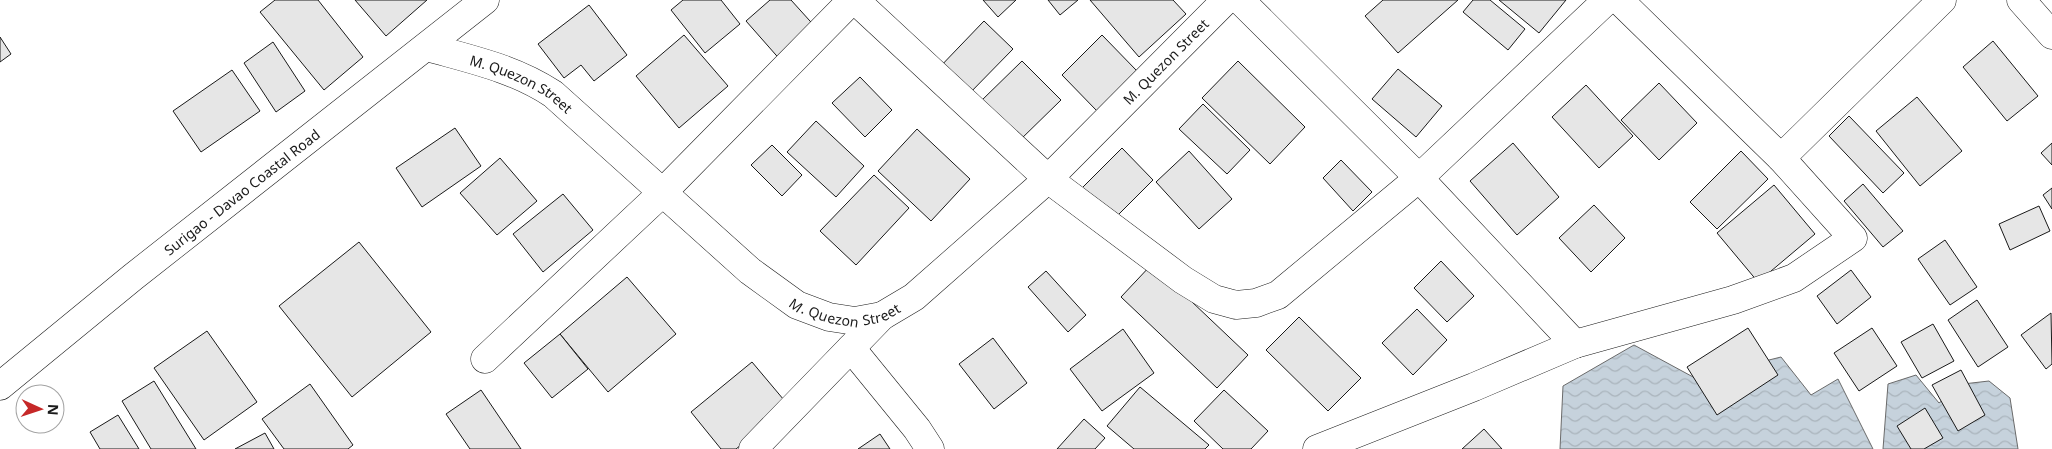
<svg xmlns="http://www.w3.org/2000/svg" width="2052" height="449" font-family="'Noto Sans',sans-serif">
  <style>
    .water { fill: url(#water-waves); stroke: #6a6a6a }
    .building { fill: #e6e6e6; stroke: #1a1a1a }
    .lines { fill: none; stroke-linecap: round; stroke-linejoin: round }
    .minor-casing { stroke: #1a1a1a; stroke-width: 29 }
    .highway-casing { stroke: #1a1a1a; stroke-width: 29 }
    .minor { stroke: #fff; stroke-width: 28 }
    .highway { stroke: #fff; stroke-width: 28 }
    .labels { text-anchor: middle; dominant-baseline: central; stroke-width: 4; stroke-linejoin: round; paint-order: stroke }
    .street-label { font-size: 14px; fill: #1a1a1a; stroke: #fff }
  </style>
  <defs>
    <pattern id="water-waves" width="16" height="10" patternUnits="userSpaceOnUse" patternTransform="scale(1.25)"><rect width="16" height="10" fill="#c6d2dc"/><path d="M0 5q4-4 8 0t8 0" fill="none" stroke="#aab4bc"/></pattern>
  </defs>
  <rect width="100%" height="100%" fill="#fff"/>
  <g class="water">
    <path d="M 1634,345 L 1706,384 L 1757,363 L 1781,357 L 1811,395 L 1838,379 L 1873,449 L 1560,449 L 1563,386 Z"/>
    <path d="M 1916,375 L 1939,403 L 1963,384 L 1989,381 L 2010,398 L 2018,449 L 1883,449 L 1888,384 Z"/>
  </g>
  <g class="building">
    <path d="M 275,0 L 318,0 L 363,57 L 324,90 L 260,12 Z"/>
    <path d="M 355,0 L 427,0 L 386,36 Z"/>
    <path d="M 683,0 L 721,0 L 740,24 L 705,53 L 671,10 Z"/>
    <path d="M 770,0 L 791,0 L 819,31 L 783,63 L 746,21 Z"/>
    <path d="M 983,0 L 1016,0 L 998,17 Z"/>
    <path d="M 1048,0 L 1078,0 L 1060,15 Z"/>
    <path d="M 1090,0 L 1173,0 L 1186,14 L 1139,57 Z"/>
    <path d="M 1383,0 L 1458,0 L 1398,53 L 1365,16 Z"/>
    <path d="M 1473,0 L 1490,0 L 1525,29 L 1508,50 L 1463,12 Z"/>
    <path d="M 1499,0 L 1566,0 L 1539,33 Z"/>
    <path d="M 589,5 L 627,55 L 594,81 L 581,65 L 564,78 L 538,44 Z"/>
    <path d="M 984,21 L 1013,49 L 964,99 L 936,71 Z"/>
    <path d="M 684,35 L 728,86 L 679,128 L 636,76 Z"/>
    <path d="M 1102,35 L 1137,71 L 1097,111 L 1062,75 Z"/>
    <path d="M 0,37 L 11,54 L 0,62 Z"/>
    <path d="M 1993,41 L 2038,96 L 2007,121 L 1963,67 Z"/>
    <path d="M 273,42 L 305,91 L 276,112 L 244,63 Z"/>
    <path d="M 1022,61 L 1061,100 L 1018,142 L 980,102 Z"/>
    <path d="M 1238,61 L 1305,127 L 1270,164 L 1202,98 Z"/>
    <path d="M 1398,69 L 1442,106 L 1416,137 L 1372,99 Z"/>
    <path d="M 232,70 L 260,111 L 201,152 L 173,111 Z"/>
    <path d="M 860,77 L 892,110 L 865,137 L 832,103 Z"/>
    <path d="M 1659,83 L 1697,123 L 1659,160 L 1621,120 Z"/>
    <path d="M 1586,85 L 1633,136 L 1599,168 L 1552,117 Z"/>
    <path d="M 1917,97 L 1962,151 L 1920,186 L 1876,131 Z"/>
    <path d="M 1203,104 L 1250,150 L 1227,174 L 1179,129 Z"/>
    <path d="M 1849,116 L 1904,173 L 1883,193 L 1829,136 Z"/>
    <path d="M 816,121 L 864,166 L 836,197 L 787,152 Z"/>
    <path d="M 455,128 L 481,166 L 422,207 L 396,168 Z"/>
    <path d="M 917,129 L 970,179 L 931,221 L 878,171 Z"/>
    <path d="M 1513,143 L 1559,197 L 1517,235 L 1470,181 Z"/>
    <path d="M 2052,143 L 2052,165 L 2041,153 Z"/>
    <path d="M 772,145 L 802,175 L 782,196 L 751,165 Z"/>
    <path d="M 1122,148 L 1153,180 L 1112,221 L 1081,189 Z"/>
    <path d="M 1189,151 L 1232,199 L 1199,229 L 1156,182 Z"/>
    <path d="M 1741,151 L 1768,179 L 1717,229 L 1690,202 Z"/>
    <path d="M 500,158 L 537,201 L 497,235 L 460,193 Z"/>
    <path d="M 1341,160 L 1372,192 L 1353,211 L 1323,178 Z"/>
    <path d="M 874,175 L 909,208 L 856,265 L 820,231 Z"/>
    <path d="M 1863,184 L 1903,231 L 1883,247 L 1844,201 Z"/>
    <path d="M 1774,185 L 1815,234 L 1758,282 L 1717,233 Z"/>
    <path d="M 2052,188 L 2052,209 L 2043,195 Z"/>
    <path d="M 563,194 L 593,230 L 543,272 L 513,234 Z"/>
    <path d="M 1594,205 L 1625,238 L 1591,272 L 1559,238 Z"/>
    <path d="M 2039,206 L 2050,231 L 2010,250 L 1999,224 Z"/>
    <path d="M 1945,240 L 1977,287 L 1950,305 L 1918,259 Z"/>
    <path d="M 359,242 L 431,332 L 352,397 L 279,306 Z"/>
    <path d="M 1441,261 L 1474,296 L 1447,322 L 1414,288 Z"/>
    <path d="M 1152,264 L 1248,355 L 1217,388 L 1121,297 Z"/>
    <path d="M 1851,270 L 1871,297 L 1837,324 L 1817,296 Z"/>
    <path d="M 1046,271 L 1086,315 L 1068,332 L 1028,287 Z"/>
    <path d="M 627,277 L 676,334 L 608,392 L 560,334 Z"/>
    <path d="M 1977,300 L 2008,347 L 1978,367 L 1948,320 Z"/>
    <path d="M 1417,309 L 1447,340 L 1413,375 L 1382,343 Z"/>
    <path d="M 2051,313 L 2052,364 L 2046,369 L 2021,335 Z"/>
    <path d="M 1299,317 L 1361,378 L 1328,411 L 1266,350 Z"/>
    <path d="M 1933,324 L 1954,361 L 1922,378 L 1901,342 Z"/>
    <path d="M 1748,328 L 1778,375 L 1717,415 L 1687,367 Z"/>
    <path d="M 1872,328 L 1897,366 L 1859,391 L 1834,353 Z"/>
    <path d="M 1123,329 L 1154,373 L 1102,411 L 1070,369 Z"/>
    <path d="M 207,331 L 257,402 L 204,440 L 154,368 Z"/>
    <path d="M 560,334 L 588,369 L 552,398 L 524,363 Z"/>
    <path d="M 993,338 L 1027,383 L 994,409 L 959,364 Z"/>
    <path d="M 752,362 L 789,406 L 736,449 L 721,449 L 691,412 Z"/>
    <path d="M 1961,370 L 1985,415 L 1958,431 L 1932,385 Z"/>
    <path d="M 154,381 L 196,449 L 151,449 L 122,401 Z"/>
    <path d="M 310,384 L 353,445 L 348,449 L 284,449 L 262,419 Z"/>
    <path d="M 1140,387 L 1209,445 L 1205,449 L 1134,449 L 1107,426 Z"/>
    <path d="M 481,390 L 521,449 L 470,449 L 446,414 Z"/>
    <path d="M 1224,390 L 1268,431 L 1251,449 L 1223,449 L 1194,421 Z"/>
    <path d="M 1925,408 L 1943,438 L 1924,449 L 1911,449 L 1897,426 Z"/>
    <path d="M 118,415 L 139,449 L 100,449 L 90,432 Z"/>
    <path d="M 1084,419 L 1105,438 L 1095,449 L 1057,449 Z"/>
    <path d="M 1484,429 L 1502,449 L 1462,449 Z"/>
    <path d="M 265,433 L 274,449 L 235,449 Z"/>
    <path d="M 880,434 L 890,449 L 858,449 Z"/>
  </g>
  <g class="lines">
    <defs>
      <g id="minor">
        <path d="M 855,0 L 1048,179 L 1183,280 L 1214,299 L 1236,305 L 1256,303 L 1278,295 L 1419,178 L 1607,0"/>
        <path d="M 1240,0 L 1419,178 L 1575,344"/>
        <path d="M 2021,0 L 2052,35"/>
        <path id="s1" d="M 427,47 C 473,60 513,68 553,94 L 750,271 L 797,305 L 829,317 L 855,321 L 882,316 L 914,297 L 1048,179 L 1226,0"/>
        <path d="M 1781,158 L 1942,0"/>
        <path d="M 851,348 L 917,429 L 930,449"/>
        <path d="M 485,359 L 662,193 L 852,0"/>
        <path d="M 753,449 L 882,316"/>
        <path d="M 1317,449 L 1474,387 L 1575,344 L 1733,300 L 1794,278 L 1853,238 L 1781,158 L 1619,0"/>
      </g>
      <g id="highway">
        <path id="s2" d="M 0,386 L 133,277 L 485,0"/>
      </g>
    </defs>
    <use href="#minor" class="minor-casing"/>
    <use href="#highway" class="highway-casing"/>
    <use href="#minor" class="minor"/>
    <use href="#highway" class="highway"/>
  </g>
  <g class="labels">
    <g class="street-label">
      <text stroke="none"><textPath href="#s1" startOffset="928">M. Quezon Street</textPath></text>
      <text stroke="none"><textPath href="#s1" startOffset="102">M. Quezon Street</textPath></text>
      <text stroke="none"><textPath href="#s2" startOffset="310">Surigao - Davao Coastal Road</textPath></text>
      <text stroke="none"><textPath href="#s1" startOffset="508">M. Quezon Street</textPath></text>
    </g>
  </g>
  <g transform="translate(40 409) rotate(93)"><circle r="24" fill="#ffffff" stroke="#a3a3a3"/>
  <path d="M0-4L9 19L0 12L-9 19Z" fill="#c62828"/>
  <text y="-8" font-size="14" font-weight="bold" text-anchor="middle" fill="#1a1a1a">N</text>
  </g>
</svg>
